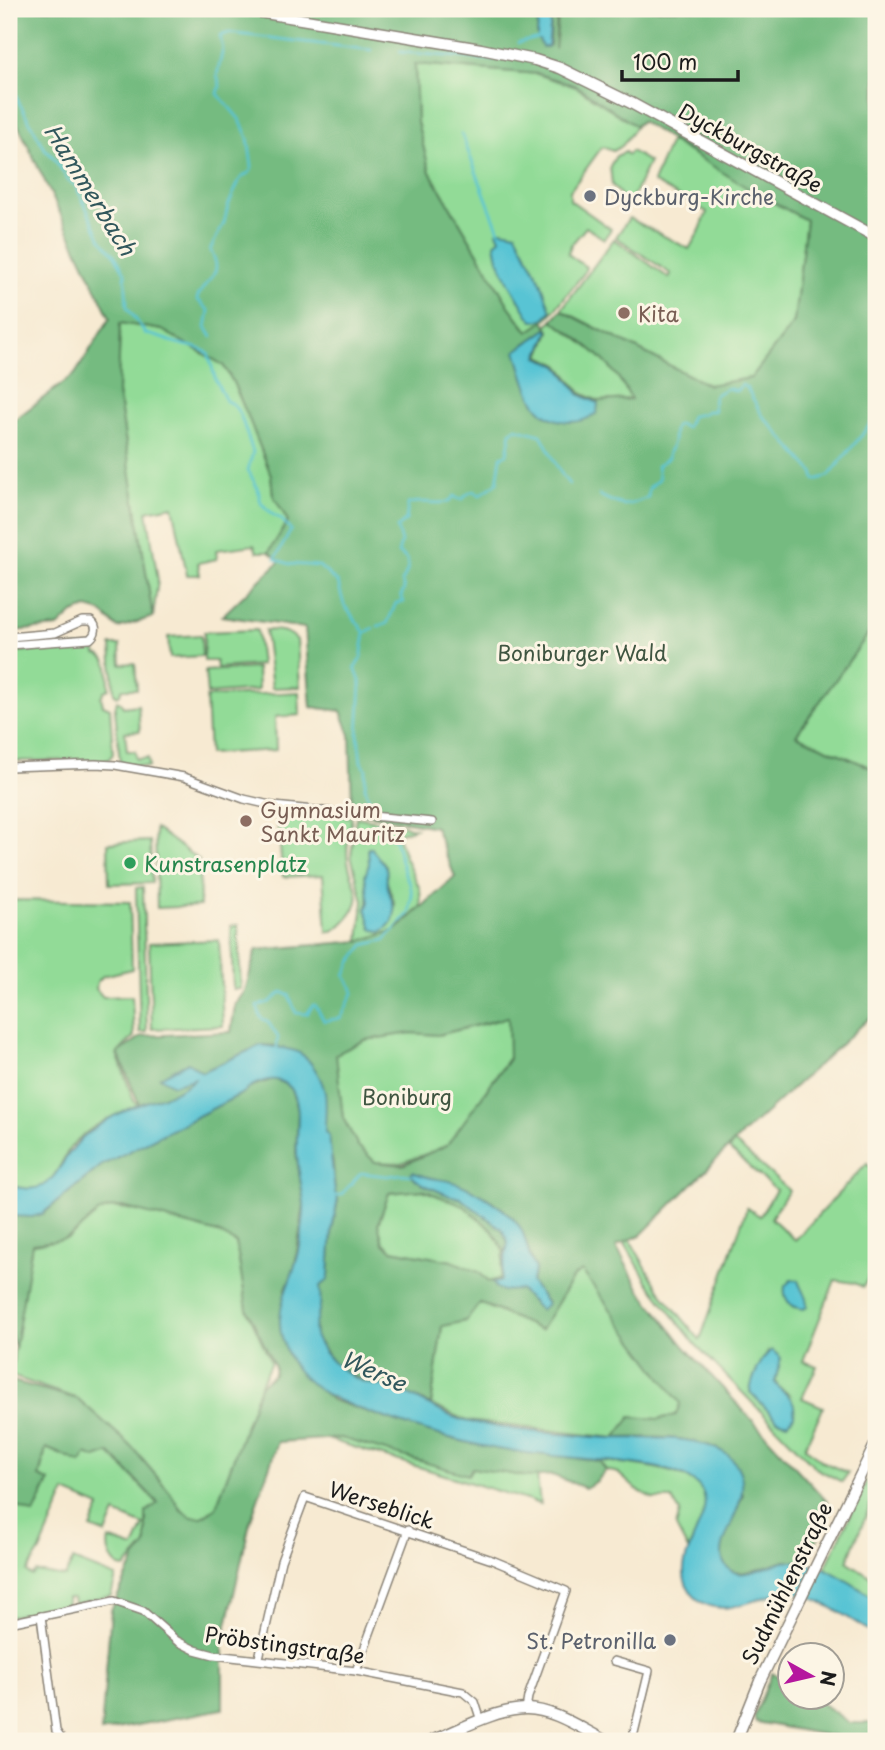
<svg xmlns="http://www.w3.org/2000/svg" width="885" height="1750" font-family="'Playpen Sans',sans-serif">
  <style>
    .green { fill: #92db97; stroke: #577c5a; stroke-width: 2; fill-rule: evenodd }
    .forest { fill: #75bb80; stroke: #486c4e; stroke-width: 2; fill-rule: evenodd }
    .water { fill: #59c4d4; stroke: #3a7078; stroke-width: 2 }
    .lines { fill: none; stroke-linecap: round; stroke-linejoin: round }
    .stream { stroke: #59c4d4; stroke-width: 2.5 }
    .street-casing { stroke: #8a8377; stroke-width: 10 }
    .secondary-casing { stroke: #8a8377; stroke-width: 13 }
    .street { stroke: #fff; stroke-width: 7 }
    .secondary { stroke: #fff; stroke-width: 10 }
    .worship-dot { fill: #6b7280; stroke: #fcf5e5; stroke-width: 2.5 }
    .education-dot { fill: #8d6e63; stroke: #fcf5e5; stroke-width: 2.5 }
    .leisure-dot { fill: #2e9e5b; stroke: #fcf5e5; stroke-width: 2.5 }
    .labels { text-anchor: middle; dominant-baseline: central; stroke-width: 6; stroke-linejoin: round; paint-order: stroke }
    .street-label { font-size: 21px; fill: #1c1c1c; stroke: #fcf5e5 }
    .worship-label { font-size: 21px; fill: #5b616d; stroke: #fcf5e5; text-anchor: start }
    .education-label { font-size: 21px; fill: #785e54; stroke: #fcf5e5; text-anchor: start }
    .park-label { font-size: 21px; fill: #3f5541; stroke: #fcf5e5 }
    .leisure-label { font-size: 21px; fill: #27864d; stroke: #fcf5e5; text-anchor: start }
    .water-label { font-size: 23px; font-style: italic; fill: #31575c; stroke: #fcf5e5 }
  </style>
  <rect width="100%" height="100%" fill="#fcf5e5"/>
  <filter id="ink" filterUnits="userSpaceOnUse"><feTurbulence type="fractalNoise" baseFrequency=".0143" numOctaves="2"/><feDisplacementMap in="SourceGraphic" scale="14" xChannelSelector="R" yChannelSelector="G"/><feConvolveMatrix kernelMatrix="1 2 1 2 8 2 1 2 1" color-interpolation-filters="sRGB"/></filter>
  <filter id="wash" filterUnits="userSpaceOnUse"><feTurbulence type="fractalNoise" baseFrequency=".00686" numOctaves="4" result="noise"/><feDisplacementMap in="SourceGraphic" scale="28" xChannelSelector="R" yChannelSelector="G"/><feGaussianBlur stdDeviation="1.57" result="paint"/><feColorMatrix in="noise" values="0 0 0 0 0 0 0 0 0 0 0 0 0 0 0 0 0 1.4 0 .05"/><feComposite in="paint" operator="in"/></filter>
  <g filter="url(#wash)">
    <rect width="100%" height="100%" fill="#f7ead2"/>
    <g class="green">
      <path d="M 415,64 L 537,74 L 576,87 L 636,126 L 622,146 L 613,151 L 602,147 L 570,191 L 570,200 L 611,229 L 604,239 L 586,227 L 571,245 L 568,254 L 586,267 L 584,273 L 548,318 L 529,332 L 509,306 L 430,172 L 417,122 Z"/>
      <path d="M 670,141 L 806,220 L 794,322 L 751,378 L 708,385 L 561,310 L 614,239 L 669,278 L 671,274 L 616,237 L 629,218 L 689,249 L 700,230 L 707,212 L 653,182 Z"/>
      <path d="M 631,151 L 649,162 L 629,205 L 612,185 L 610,166 L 616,156 L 625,152 L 628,155 Z"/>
      <path d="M 552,320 C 586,344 612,360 631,399 L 598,401 L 581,393 L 559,365 L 540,356 L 550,331 L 547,327 Z"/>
      <path d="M 120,323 L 162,330 L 223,365 L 233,382 L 249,419 L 271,475 L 273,495 L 288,521 L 269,552 L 257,552 L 254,545 L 216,550 L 217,559 L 198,563 L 200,575 L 187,575 L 173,506 L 147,511 L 158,580 L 153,617 L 118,392 Z"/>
      <path d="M 876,623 L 876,770 L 796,735 Z"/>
      <path d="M 257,630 L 261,665 L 217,668 L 216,661 L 204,661 L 204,632 Z"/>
      <path d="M 265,630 C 278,630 288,630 297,640 L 300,687 L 272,688 Z"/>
      <path d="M 201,635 L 202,656 L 170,658 L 168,637 Z"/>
      <path d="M 111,645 L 120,645 L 121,664 L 135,663 L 137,689 L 122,689 L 120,694 L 117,696 L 114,693 Z"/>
      <path d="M 96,646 L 96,654 C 112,658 108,675 109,689 L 104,691 L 101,697 L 103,705 L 110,708 L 113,754 L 108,760 L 10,761 L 9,652 Z"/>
      <path d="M 257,668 L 258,690 L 207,694 L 205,671 Z"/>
      <path d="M 299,692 L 300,715 L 275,717 L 276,750 L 209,754 L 206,697 Z"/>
      <path d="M 117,701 L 121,702 L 123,707 L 138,705 L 140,731 L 125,732 L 127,751 L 135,751 L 136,759 L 148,758 L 149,767 L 120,763 L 115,708 Z"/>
      <path d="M 276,807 L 352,817 C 350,830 345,847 348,861 C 352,887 369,896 345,921 C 339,927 336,931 327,932 L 323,875 L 283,877 Z"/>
      <path d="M 356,817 L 415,828 L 397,834 L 405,857 L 420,889 L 421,906 L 396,930 L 359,941 L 363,901 L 351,856 ZM 381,860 L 386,866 L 387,882 L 395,905 L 366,909 C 373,897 362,879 369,864 Z"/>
      <path d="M 155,828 L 199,860 L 200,906 L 157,908 Z"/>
      <path d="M 150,841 L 152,883 L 109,884 L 108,843 Z"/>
      <path d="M 143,887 L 147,1032 L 140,1032 L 136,888 Z"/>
      <path d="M 9,900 L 130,902 L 132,969 L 103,976 L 97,982 L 96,989 L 103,997 L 132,996 L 134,1036 L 117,1054 L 134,1101 L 139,1104 C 117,1114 85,1128 70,1148 C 62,1160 55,1181 41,1188 C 31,1192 18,1188 9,1185 Z"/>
      <path d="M 238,925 L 241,989 L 233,989 L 231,926 Z"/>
      <path d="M 219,940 L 223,1026 L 152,1029 L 149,943 Z"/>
      <path d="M 511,1017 L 509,1057 L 448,1146 L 401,1163 L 375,1162 L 358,1146 L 343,1118 L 335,1054 L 365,1040 L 411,1033 L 438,1035 Z"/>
      <path d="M 734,1142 L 789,1190 L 771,1218 L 795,1240 L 867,1163 L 876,1172 L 876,1265 L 863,1287 L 854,1283 L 835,1280 L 803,1361 L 817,1366 L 802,1398 L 823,1407 L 805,1447 L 823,1462 L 848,1473 L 842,1482 L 817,1469 L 696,1345 L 649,1284 L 624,1242 L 630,1240 L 659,1290 L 700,1340 L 747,1208 L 760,1216 L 776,1190 L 729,1149 ZM 768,1351 L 779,1365 L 775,1376 L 777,1386 L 789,1394 L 750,1392 L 757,1371 Z"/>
      <path d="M 423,1190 L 464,1206 L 492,1230 L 504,1251 L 501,1278 L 489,1282 L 452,1261 L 392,1250 L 383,1242 L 378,1224 L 389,1193 Z"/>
      <path d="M 109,1207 C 130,1207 223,1229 236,1244 L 247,1309 L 271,1362 L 260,1386 L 216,1507 L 202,1517 L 192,1517 L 180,1509 L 170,1492 L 130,1445 L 78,1399 L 14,1377 L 12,1374 L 16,1335 L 32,1244 L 68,1238 L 101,1210 Z"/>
      <path d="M 582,1271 L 681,1403 L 676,1415 L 659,1419 L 631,1418 L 615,1438 L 467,1421 L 431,1405 L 442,1326 L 466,1321 L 479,1303 L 541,1330 L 574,1276 Z"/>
      <path d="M 341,1438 L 472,1468 L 537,1476 L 540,1504 L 327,1439 Z"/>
      <path d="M 46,1448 L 80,1463 L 86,1454 L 96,1458 L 110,1453 L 158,1504 L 146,1528 L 146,1545 L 125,1568 L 119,1567 C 111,1558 106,1552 109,1539 L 134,1548 L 144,1525 L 115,1513 L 106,1534 L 91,1528 L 100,1507 L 65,1492 L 40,1551 L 27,1572 L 32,1576 L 36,1572 L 65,1577 L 73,1560 L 116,1577 L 111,1596 L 74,1604 L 73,1598 L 67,1598 L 67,1604 L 9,1617 L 9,1519 L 15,1505 L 34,1514 L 49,1482 L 39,1478 Z"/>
      <path d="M 599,1461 C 622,1463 696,1468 705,1494 C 711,1510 694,1535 688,1550 L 676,1527 L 680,1512 L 672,1499 L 654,1499 L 637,1490 L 618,1473 L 606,1470 Z"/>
      <path d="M 876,1462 L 876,1492 L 847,1561 L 876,1580 L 876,1599 L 825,1568 Z"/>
    </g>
    <g class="forest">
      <path d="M 9,9 L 539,9 L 537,35 L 550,45 L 552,9 L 557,9 L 555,49 L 559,9 L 876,9 L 876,623 L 796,735 L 876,770 L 876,1012 L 734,1142 L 641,1235 L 616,1246 L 640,1290 L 685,1347 L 832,1507 L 807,1562 C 800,1562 792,1560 786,1561 C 766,1565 719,1591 722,1549 C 723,1533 738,1510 743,1494 L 719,1449 C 680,1435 655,1437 615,1438 L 631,1417 L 659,1419 L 676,1415 L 680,1403 L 582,1271 L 573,1277 L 541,1330 L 480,1303 L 466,1321 L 442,1326 L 431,1405 L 389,1386 L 370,1384 L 348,1373 L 333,1363 L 315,1337 L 314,1324 L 320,1307 L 320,1286 L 329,1276 L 332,1230 L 338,1199 L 335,1192 L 333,1163 L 325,1132 L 325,1093 L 278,1046 L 261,1045 L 202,1072 L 161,1077 C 178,1090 180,1077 196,1078 L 173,1095 L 139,1104 L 118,1053 L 142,1036 L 231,1032 L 235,1005 L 245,991 L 256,950 L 360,941 L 396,930 L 455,877 L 435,827 L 355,812 L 352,806 L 350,735 L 341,711 L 311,707 L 305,628 L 222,616 L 280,561 L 269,552 L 288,521 L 273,495 L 271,475 L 249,419 L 233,382 L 223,365 L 162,330 L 120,323 L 118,393 L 153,617 L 118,628 L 101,612 L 87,608 L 73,613 L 58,627 L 12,631 L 9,629 L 9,424 L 75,374 L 110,318 L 9,106 ZM 415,64 L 538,74 L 576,86 L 636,126 L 641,121 L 752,191 L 806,220 L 794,322 L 751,378 L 708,385 L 561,310 L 552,320 C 585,344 613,361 631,399 L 598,401 L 581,393 L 559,365 L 540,356 L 550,331 L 544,321 L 528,332 L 509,306 L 430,172 L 417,122 ZM 547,329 L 549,331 L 538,357 L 558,366 L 580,395 L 598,403 L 533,400 L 524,345 ZM 508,1017 L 509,1059 L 447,1145 L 403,1165 L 375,1162 L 358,1146 L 343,1118 L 336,1054 L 365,1040 L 411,1033 L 438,1035 ZM 429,1180 C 460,1181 502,1200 520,1228 C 528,1240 527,1257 536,1268 L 531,1282 L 547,1303 L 540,1309 L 520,1289 L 501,1281 L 508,1242 L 503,1229 L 460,1198 L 448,1195 L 422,1184 ZM 423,1190 L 464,1206 L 492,1230 L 504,1251 L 501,1278 L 489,1282 L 479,1272 L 452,1261 L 392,1250 L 383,1243 L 378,1224 L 389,1193 Z"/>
      <path d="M 274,1079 L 288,1085 L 293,1091 L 298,1111 L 296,1152 L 304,1204 L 294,1272 L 285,1290 L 292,1363 L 332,1400 L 403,1424 L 456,1440 L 499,1449 L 599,1461 L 606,1470 L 597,1481 L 585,1488 L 552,1475 L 530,1477 L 472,1468 L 468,1475 L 341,1438 L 278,1442 L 250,1522 L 223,1643 L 223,1709 L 101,1732 L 111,1610 L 135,1559 L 146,1545 L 146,1512 L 158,1503 L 110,1453 L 96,1458 L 86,1454 L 81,1463 L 46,1448 L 39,1477 L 49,1481 L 34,1514 L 16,1506 L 9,1497 L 9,1380 L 78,1399 L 130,1445 L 170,1492 L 180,1509 L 191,1517 L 202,1517 L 216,1507 L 260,1386 L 274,1374 L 275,1367 L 247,1309 L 236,1243 L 218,1233 L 123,1207 C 95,1207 91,1222 70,1236 C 61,1242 44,1242 32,1244 L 15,1349 L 9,1328 L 9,1216 L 43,1214 L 102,1165 L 245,1092 L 249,1087 Z"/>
      <path d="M 772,1673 L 790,1684 L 790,1698 L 814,1698 L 850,1723 L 876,1723 L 876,1741 L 846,1741 L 837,1737 L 756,1722 L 754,1717 Z"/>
    </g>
    <g class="water">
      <path d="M 539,9 L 552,9 L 548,47 L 542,47 L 537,35 Z"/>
      <path d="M 501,230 L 516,233 L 541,282 L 551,311 C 546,317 541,322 533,321 L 528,315 L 509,283 L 498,259 L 495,244 L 500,238 L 497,232 Z"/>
      <path d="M 547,329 L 549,331 L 538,357 L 558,366 L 580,395 L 598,403 L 597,413 C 575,429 544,423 532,398 C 525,384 521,367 516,351 Z"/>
      <path d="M 368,848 L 372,848 C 375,856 382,859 385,866 C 388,871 386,877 387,882 C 389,901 406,916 381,932 L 372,929 L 366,909 L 369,902 L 365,876 L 369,864 Z"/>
      <path d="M 261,1045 C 269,1046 291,1049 298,1052 C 311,1059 322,1078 325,1093 C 327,1105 325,1120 325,1132 L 329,1136 L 335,1192 L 338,1199 L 332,1230 L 329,1276 L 327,1281 L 320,1286 C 320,1293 321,1301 320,1307 C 318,1318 311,1327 316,1338 C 325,1359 349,1379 371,1384 C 378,1386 385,1385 392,1387 C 417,1397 444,1417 470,1422 C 516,1431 565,1435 612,1438 C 650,1440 680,1433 717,1449 C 729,1454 737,1462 741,1475 C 750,1508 711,1543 725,1565 C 739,1586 772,1561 790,1561 C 822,1560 850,1583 876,1599 L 876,1635 C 856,1623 817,1595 794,1593 C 763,1589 725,1625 695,1597 C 649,1554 767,1488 654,1467 C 603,1458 549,1458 497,1449 C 456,1441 416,1429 377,1415 C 345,1404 309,1392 291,1361 C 285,1349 279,1333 280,1319 C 281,1293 296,1272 300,1246 C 301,1234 305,1216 304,1203 C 302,1187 298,1171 297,1155 C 295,1133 303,1110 292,1090 C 289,1085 285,1083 279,1081 C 270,1077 251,1084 245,1092 L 102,1165 L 42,1214 L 32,1217 L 9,1216 L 9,1185 C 59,1201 54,1160 86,1135 C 101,1123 120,1111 138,1105 C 162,1095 175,1096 196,1078 L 173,1085 L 160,1077 L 188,1062 L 202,1072 Z"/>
      <path d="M 413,1172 C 428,1179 434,1178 449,1181 C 470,1186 510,1209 521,1229 C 528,1242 527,1257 536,1268 L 531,1282 L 547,1304 L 540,1310 L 520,1290 L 502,1291 L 496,1288 L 493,1283 L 501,1281 L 508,1242 L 502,1229 L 460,1198 L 448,1195 L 422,1184 L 410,1175 Z"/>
      <path d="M 791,1280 L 798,1280 C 800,1289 808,1297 807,1306 L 804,1309 C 790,1308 783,1299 785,1286 Z"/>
      <path d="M 772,1350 L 781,1358 L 775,1382 C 783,1397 797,1393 794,1416 L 788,1423 L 777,1420 L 750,1392 C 751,1381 762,1355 772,1350 Z"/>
    </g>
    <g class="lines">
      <g class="stream">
        <path d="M 518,43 L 539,38 L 539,36"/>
        <path d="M 400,52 L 493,60"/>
        <path d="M 9,79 L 17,99 L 45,149 L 53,157 L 68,180 L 76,186 L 101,239 L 114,254 L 125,273 L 127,307 L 146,334 C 158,336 168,341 180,344 C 191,347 198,346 208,353 L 216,381 L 226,401 L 233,404 L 240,414 L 253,452 L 248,470 L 258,489 L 261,503 L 272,514 L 281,519 L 291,530 L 275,559 L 290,564 L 319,566 L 338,583 L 344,605 L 365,633 L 361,658 L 355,668 L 361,683 L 358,735 L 361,762 L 366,769 L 365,787 L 372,809"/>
        <path d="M 461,133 L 499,231"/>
        <path d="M 212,337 L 206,327 L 209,311 L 197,299 C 203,280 227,276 210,250 L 224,223 L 228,206 L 240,179 L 251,171 L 252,166 L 248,138 L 240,120 L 218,94 L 220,85 L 217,75 L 223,49 L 220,36 L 229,33 L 371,50"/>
        <path d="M 599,495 C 621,506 625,509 648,497 L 649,488 L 659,479 L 657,466 L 668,458 C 668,452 670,451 672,445 C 675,438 672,433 675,426 L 679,424 L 686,428 L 691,416 L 702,414 L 707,411 L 714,411 C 713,395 711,396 728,388 L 736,391 L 742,385 L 747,388 L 762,415 L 813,472 L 815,480 L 829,476 L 876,417"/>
        <path d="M 378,626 L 387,624 L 396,603 L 404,602 L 401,596 L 404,589 L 402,582 C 408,571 413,559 398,553 L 401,542 L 397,528 L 406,520 L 408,504 C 421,499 434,505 449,502 L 454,496 L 458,499 L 463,499 L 466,495 L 473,491 L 480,495 L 497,483 L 501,457 L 507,454 L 511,432 L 516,428 L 541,435 C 552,453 555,469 569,484"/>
        <path d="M 365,633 L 373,628"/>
        <path d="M 277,1048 L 278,1037 L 268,1022 L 261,1018 L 257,1006 L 270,1002 L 282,992 L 289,995 L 296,1013 L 307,1014 L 313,1005 L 316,1006 L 324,1021 L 341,1018 L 353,993 L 353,989 L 345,976 L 351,962 L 364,945 L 385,940 L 409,913 L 412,895 L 410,884 L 405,875 L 395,840 L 381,829 L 377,823"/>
        <path d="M 335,1196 L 341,1195 L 361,1173 L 387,1176 L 403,1174 L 410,1175"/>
      </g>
    </g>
  </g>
  <g filter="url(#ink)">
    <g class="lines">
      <defs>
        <g id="street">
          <path d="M 9,637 L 55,633 L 82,621 L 91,621 C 98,626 96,634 90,639 L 9,645"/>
          <path d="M 9,767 L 95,764 L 115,765 L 184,777 L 244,799 L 274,806 L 432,822"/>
          <path d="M 41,1616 L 56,1731 L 62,1740"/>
          <path d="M 9,1623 L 114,1601 L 143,1611 L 177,1641 L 195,1650 L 214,1655 L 356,1671 L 463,1692 L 475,1702 L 481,1721"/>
          <path d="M 259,1658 L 281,1561 L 305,1497 L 492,1560 L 566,1591 L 528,1697 L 526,1709"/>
          <path d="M 614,1661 L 649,1671 L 632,1741"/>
          <path d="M 356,1671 L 408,1530"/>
        </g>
        <g id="secondary">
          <path d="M 240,9 L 481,49 L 535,60 L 560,68 L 631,103 L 876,237"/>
          <path d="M 431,1741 C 460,1730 493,1710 525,1709 C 552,1708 582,1729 606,1741"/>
          <path d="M 736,1741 L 760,1681 L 876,1443"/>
        </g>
      </defs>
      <use href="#street" class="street-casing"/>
      <use href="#secondary" class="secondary-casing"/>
      <use href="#street" class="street"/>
      <use href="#secondary" class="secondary"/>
    </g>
  </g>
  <g class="worship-dot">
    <circle cx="590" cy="196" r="7"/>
    <circle cx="670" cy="1640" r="7"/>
  </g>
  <g class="education-dot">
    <circle cx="624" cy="313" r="7"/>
    <circle cx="246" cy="821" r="7"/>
  </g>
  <circle class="leisure-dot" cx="130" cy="863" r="7"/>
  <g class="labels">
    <g class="street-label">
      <text transform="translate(751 147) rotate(29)">Dyckburgstraße</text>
      <text transform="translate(382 1504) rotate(18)">Werseblick</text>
      <text transform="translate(786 1583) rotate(-64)">Sudmühlenstraße</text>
      <text transform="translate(285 1644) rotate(8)">Pröbstingstraße</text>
    </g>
    <g class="worship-label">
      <text x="604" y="196">Dyckburg-Kirche</text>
      <text x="656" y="1640" text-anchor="end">St. Petronilla</text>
    </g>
    <g class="education-label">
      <text x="638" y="313">Kita</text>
      <text x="260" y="809">Gymnasium<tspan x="260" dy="24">Sankt Mauritz</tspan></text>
    </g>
    <g class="park-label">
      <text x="582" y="652">Boniburger Wald</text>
      <text x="407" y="1096">Boniburg</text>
    </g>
    <g class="leisure-label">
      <text x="144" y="863">Kunstrasenplatz</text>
    </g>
    <g class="water-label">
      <text transform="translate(91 189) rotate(58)">Hammerbach</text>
      <text transform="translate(374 1370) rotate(24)">Werse</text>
    </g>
  </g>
  <rect width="885" height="1750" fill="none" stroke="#fcf5e5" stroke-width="35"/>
  <g transform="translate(811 1676) rotate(98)"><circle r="33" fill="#fcf5e5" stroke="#a29e95" stroke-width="2"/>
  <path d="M0-5L12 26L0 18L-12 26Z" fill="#b5179e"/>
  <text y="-10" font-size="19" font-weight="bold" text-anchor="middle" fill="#1c1c1c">N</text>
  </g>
  <path d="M622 70v10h116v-10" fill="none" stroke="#1c1c1c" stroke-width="3.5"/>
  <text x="633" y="70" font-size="21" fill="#1c1c1c" stroke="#fcf5e5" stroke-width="5" paint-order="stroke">100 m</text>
</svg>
